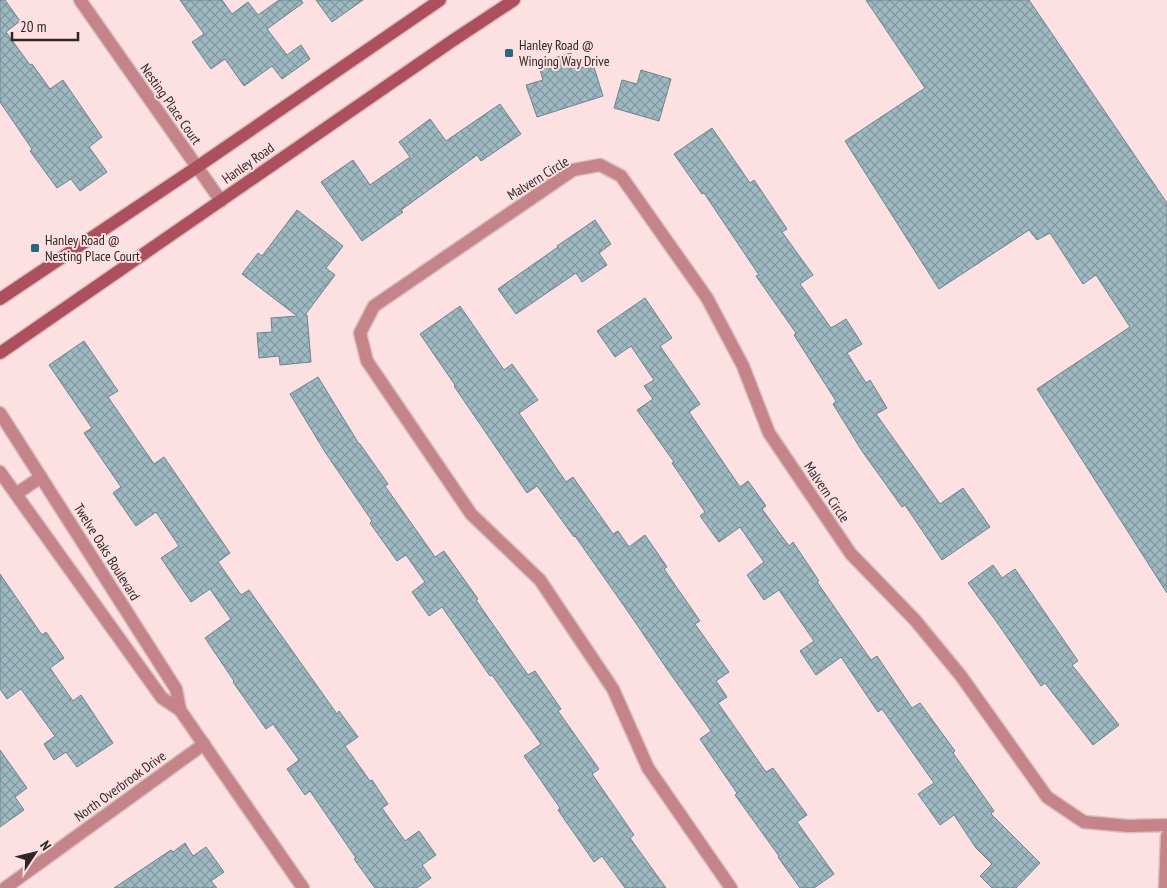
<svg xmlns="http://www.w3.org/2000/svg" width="1167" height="888" font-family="'PT Sans Narrow',sans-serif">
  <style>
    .building { fill: url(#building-cross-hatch); stroke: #6b858d }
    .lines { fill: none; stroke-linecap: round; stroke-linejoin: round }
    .minor-casing { stroke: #d7bfc0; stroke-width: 15 }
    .secondary-casing { stroke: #d7bfc0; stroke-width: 15 }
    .minor { stroke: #c5838a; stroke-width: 12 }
    .secondary { stroke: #ae4f5d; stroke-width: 12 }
    .poi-dot { fill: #25697a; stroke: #fce0e2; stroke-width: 2 }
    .labels { text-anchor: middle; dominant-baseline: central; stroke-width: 4; stroke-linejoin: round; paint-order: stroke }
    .poi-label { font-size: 14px; fill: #302627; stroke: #fce0e2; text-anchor: start }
    .street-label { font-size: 14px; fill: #302627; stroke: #fce0e2 }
  </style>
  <defs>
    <pattern id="building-cross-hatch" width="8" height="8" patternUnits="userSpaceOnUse" patternTransform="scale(1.25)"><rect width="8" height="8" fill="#9eb9c1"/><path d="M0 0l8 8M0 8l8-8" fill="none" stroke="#81969d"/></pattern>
  </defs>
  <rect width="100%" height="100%" fill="#fce0e2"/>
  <g class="building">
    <path d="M 0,0 L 5,0 L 20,21 L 6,32 L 30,65 L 32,64 L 50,89 L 63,80 L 102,137 L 89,147 L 107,172 L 80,191 L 71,179 L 57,188 L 30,151 L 32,149 L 0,102 Z"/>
    <path d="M 180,0 L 222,0 L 232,14 L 248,2 L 258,15 L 279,0 L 301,0 L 303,3 L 267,29 L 287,55 L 301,45 L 310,59 L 282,79 L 272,66 L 244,86 L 225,59 L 211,69 L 192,42 L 204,34 Z"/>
    <path d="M 316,0 L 363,0 L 332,22 Z"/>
    <path d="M 866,0 L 1029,0 L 1167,203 L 1167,593 L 1037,389 L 1130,327 L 1096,275 L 1083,284 L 1050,233 L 1037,240 L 1029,230 L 939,289 L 845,141 L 925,88 Z"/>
    <path d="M 571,53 L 576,69 L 593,64 L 603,96 L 537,117 L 526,85 L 543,80 L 538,63 Z"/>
    <path d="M 641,70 L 671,79 L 659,121 L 614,108 L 622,80 L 637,84 Z"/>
    <path d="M 500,104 L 521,134 L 481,161 L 477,155 L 401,210 L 403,212 L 362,241 L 321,182 L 353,160 L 370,185 L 410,157 L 399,142 L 430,119 L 446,141 Z"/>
    <path d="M 712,128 L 750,183 L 754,180 L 787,229 L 782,232 L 813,275 L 800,284 L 831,328 L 846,319 L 862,344 L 847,353 L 866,383 L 870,380 L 887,408 L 876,414 L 940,504 L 963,488 L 990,527 L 942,560 L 905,505 L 902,507 L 862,451 L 833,404 L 836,401 L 794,335 L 796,333 L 756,276 L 759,275 L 704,193 L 702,194 L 674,154 Z"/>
    <path d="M 297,210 L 343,246 L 326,268 L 335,275 L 305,315 L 307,315 L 311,362 L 280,365 L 279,356 L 259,358 L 257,333 L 272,332 L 271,318 L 297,316 L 242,274 L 258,253 L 262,256 Z"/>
    <path d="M 595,220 L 611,244 L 599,253 L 607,265 L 582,282 L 576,273 L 516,314 L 498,289 L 558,247 L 557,246 Z"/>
    <path d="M 645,298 L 672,338 L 660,346 L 700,404 L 689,412 L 740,487 L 748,481 L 766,506 L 762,509 L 789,546 L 793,542 L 819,581 L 817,582 L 871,660 L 877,656 L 912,708 L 920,703 L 955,751 L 953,753 L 994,811 L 991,814 L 1040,863 L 1016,888 L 992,888 L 980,876 L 992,864 L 976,848 L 954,815 L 940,825 L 918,794 L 934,783 L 882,709 L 878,712 L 841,657 L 816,675 L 800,651 L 814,641 L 779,590 L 764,600 L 747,575 L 764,562 L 740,527 L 719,542 L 700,516 L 705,512 L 672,463 L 674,462 L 637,410 L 653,399 L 644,386 L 654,380 L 631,346 L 615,357 L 597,331 Z"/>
    <path d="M 460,306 L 504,370 L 512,364 L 538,400 L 519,413 L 566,482 L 573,477 L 613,534 L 618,531 L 629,547 L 645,535 L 667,567 L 664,569 L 700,621 L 695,624 L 729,672 L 716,681 L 727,697 L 718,703 L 766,772 L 773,768 L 807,815 L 797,822 L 834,874 L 814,888 L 800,888 L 778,857 L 779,856 L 735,795 L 737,793 L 700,739 L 711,731 L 667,669 L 629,613 L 575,536 L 574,537 L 537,486 L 527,493 L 454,386 L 455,385 L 420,334 Z"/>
    <path d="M 84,341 L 118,391 L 108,397 L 154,464 L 164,457 L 230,553 L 218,562 L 241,595 L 249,590 L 337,714 L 339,711 L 358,737 L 345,746 L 370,781 L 372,780 L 388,804 L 382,808 L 405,841 L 419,831 L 436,855 L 422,865 L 431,878 L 417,888 L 375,888 L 354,859 L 356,858 L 310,791 L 305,795 L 287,769 L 299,760 L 273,724 L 266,729 L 233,682 L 234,681 L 205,638 L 231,619 L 210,589 L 191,602 L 161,558 L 179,546 L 156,512 L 136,526 L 113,493 L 121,487 L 84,433 L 92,428 L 49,365 Z"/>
    <path d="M 318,377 L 359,444 L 360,444 L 388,484 L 385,486 L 435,557 L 444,551 L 478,599 L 476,600 L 528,675 L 535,671 L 561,709 L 558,711 L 599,769 L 592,774 L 634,835 L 630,838 L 666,888 L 625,888 L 602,856 L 594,862 L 558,810 L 560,808 L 524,756 L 541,744 L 492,675 L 490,676 L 442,607 L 429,616 L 412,592 L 425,582 L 406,555 L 397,561 L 370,523 L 372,521 L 325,452 L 290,394 Z"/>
    <path d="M 993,565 L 1002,578 L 1015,569 L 1078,661 L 1072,665 L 1119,725 L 1093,745 L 1045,683 L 1041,686 L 996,621 L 968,583 Z"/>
    <path d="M 0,574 L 42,635 L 46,632 L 64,658 L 50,668 L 73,701 L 81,695 L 113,743 L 77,767 L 66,752 L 54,760 L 44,744 L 55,736 L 21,689 L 7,699 L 0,689 Z"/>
    <path d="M 0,750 L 27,788 L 15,797 L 24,810 L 0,827 Z"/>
    <path d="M 185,843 L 193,856 L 206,847 L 224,872 L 211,881 L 217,888 L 114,888 L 171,850 L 173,852 Z"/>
  </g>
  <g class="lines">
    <defs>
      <g id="minor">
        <path d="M 80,0 L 221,201"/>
        <path d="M 0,413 L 176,689 L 180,710"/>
        <path d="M 0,472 L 162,698 L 180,710 L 303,888"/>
        <path d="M 16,494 L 41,477"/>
        <path d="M 5,888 L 204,744"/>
        <path d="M 731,888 L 648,768 L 613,689 L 540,580 L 471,514 L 367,361 L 360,333 L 374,306 L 573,170 L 600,165 L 621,176 L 707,298 L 743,366 L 769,433 L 851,554 L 915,620 L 961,676 L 1047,797 L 1084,822 L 1128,826 L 1167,825"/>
        <path d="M 1165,888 L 1167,836"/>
      </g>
      <g id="secondary">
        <path d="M 0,299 L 197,167 L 440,0"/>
        <path d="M 0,353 L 452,41 L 514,0"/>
      </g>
    </defs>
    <use href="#minor" class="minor-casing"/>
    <use href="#secondary" class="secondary-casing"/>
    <use href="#minor" class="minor"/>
    <use href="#secondary" class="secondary"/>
  </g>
  <g class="poi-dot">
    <rect x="504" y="48" width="10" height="10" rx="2.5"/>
    <rect x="30" y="243" width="10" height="10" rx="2.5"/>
  </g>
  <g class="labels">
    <g class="poi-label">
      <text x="519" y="45">Hanley Road @<tspan x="519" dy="16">Winging Way Drive</tspan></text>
      <text x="45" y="240">Hanley Road @<tspan x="45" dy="16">Nesting Place Court</tspan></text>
    </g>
    <g class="street-label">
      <text transform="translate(171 104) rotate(55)">Nesting Place Court</text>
      <text transform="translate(248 163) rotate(-35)">Hanley Road</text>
      <text transform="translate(538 178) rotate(-32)">Malvern Circle</text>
      <text transform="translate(827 492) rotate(56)">Malvern Circle</text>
      <text transform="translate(107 552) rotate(58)">Twelve Oaks Boulevard</text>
      <text transform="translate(120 786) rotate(-36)">North Overbrook Drive</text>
    </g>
  </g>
  <g transform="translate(35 853) rotate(55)" stroke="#fce0e2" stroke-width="4" paint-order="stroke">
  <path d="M0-4L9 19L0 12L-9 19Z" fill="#302627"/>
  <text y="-8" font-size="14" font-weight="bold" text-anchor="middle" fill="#302627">N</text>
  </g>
  <path d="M12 32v8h66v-8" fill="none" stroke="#302627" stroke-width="2.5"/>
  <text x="20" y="32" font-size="15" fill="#302627" stroke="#fce0e2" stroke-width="4" paint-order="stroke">20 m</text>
</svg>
